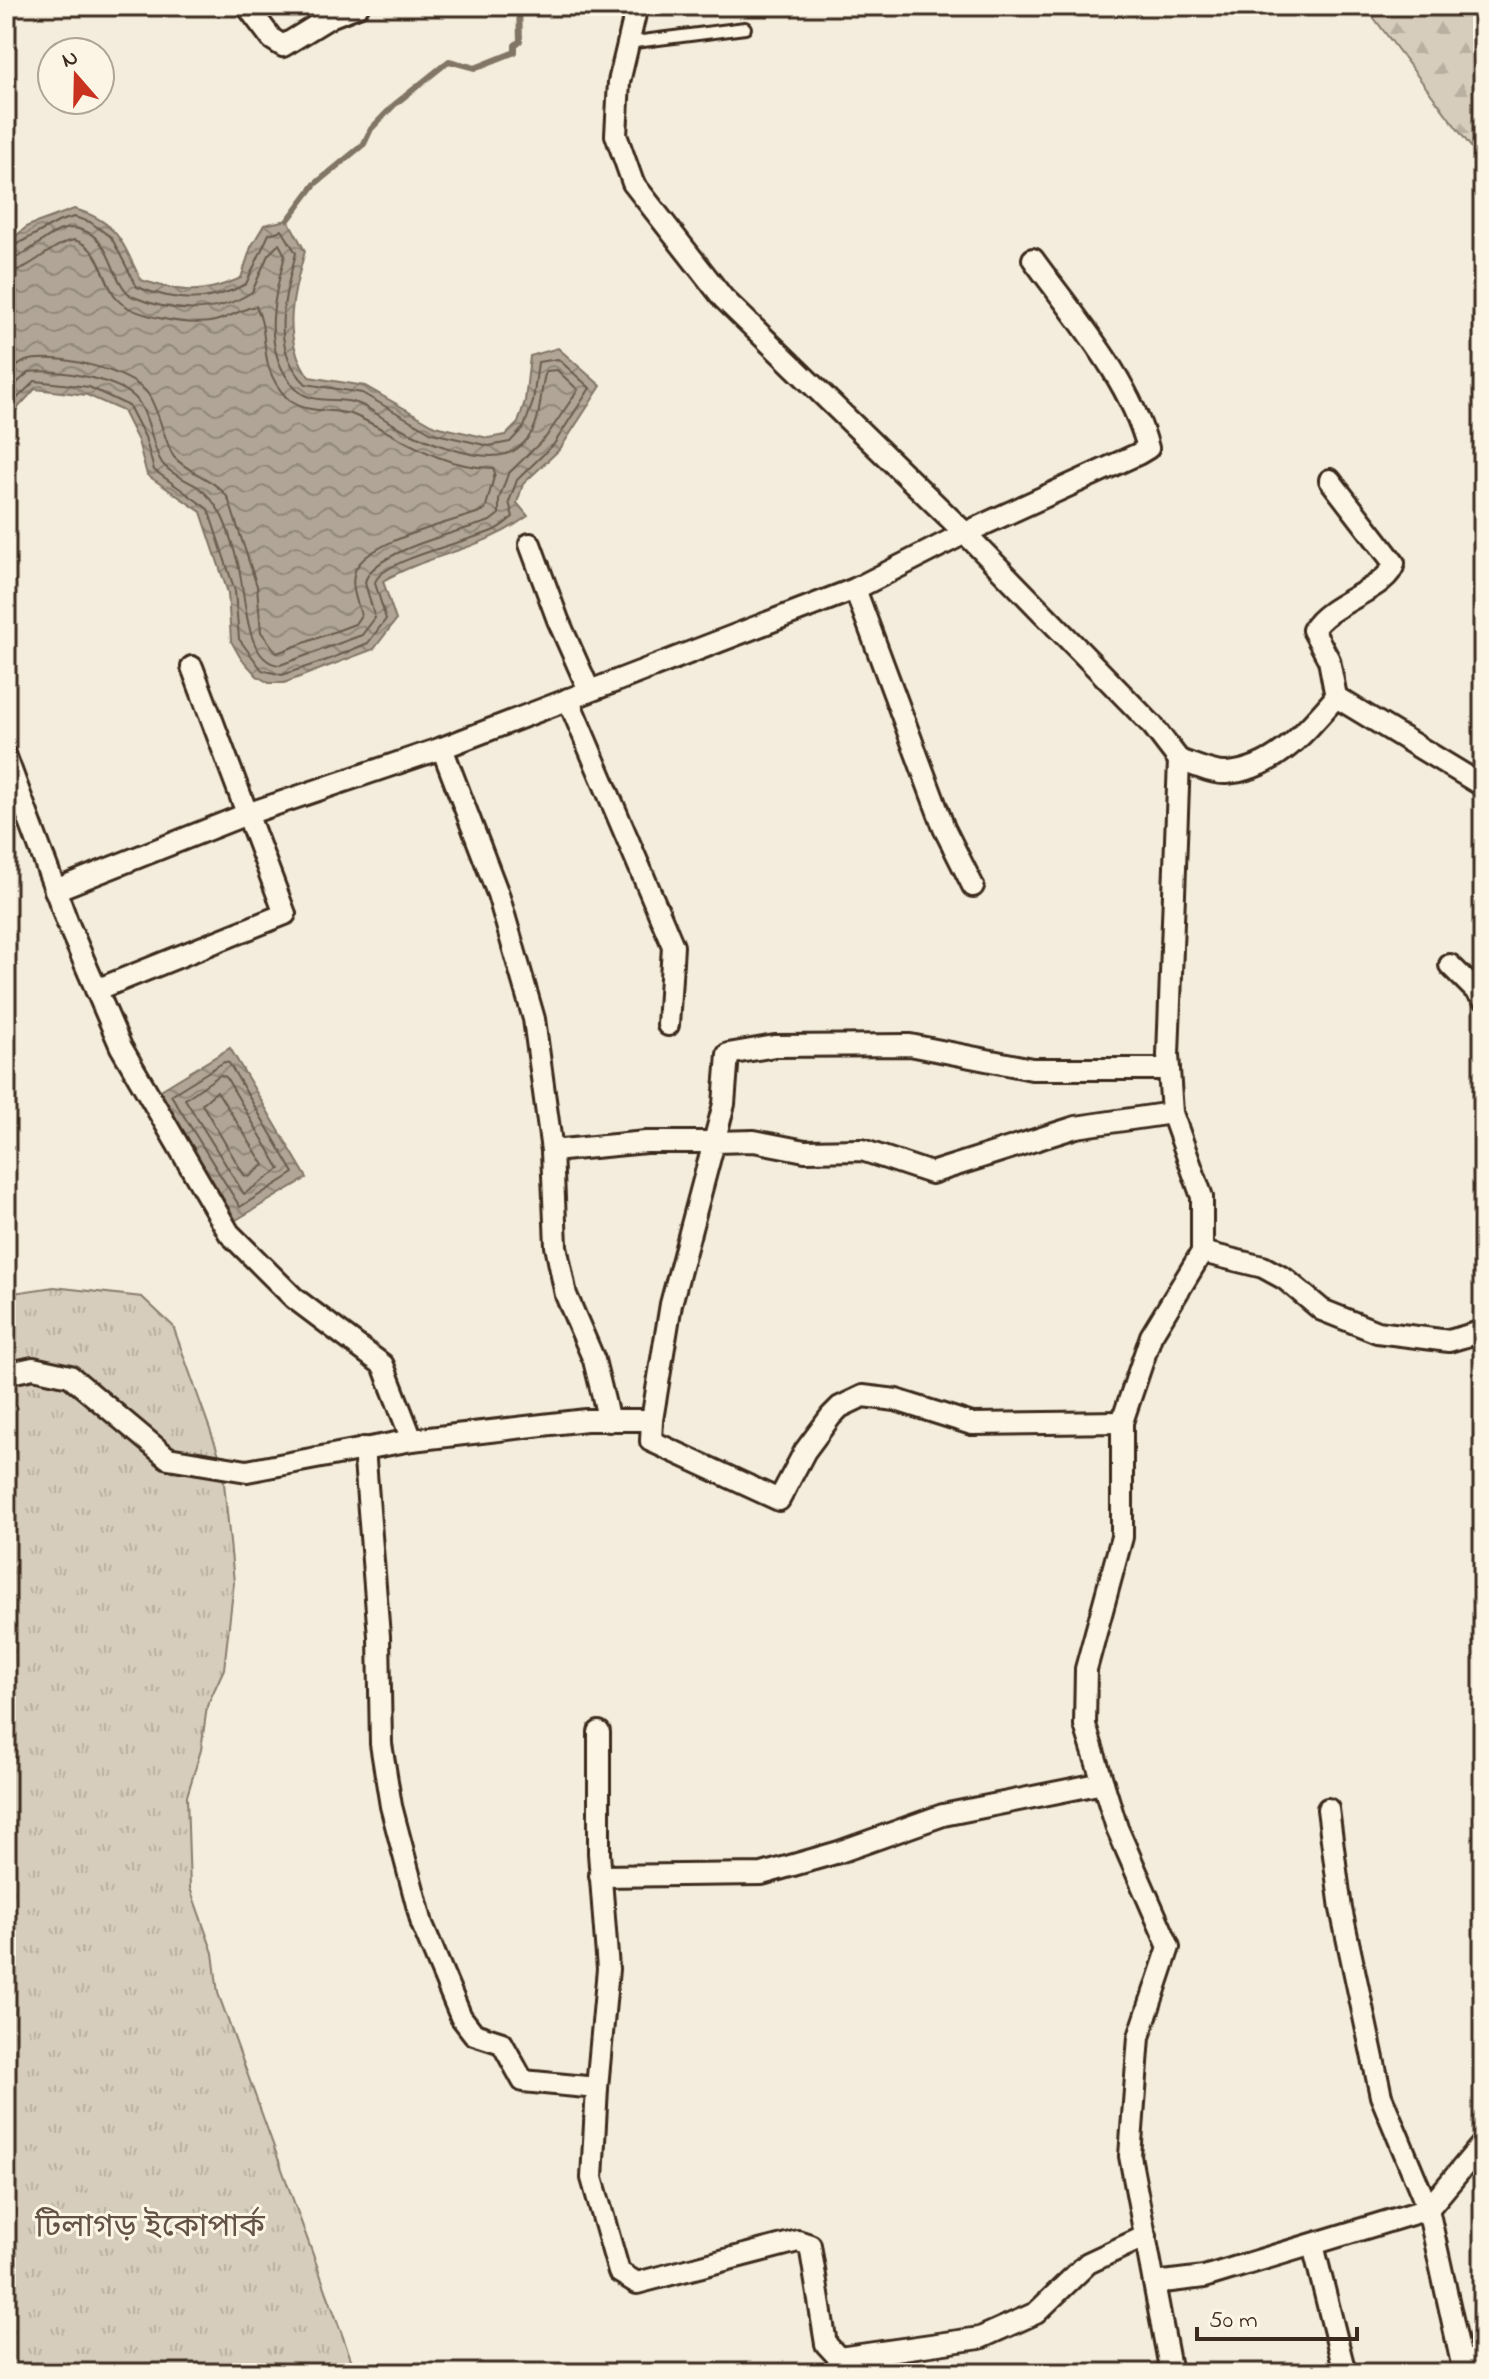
<svg xmlns="http://www.w3.org/2000/svg" width="1489" height="2379" font-family="'Indie Flower','Noto Sans Bengali',sans-serif">
  <style>
    .grass { fill: url(#grass-tufts); stroke: #887c6e; stroke-width: 2 }
    .forest { fill: url(#forest-firs); stroke: #887c6e; stroke-width: 2 }
    .water { fill: url(#water-waves); stroke: #817466; stroke-width: 2 }
    .lines { fill: none; stroke-linecap: round; stroke-linejoin: round }
    .shore { stroke: #6a5b4e; stroke-width: 2 }
    .stream { stroke: #817466; stroke-width: 6 }
    .lane-casing { stroke: #3b2a1e; stroke-width: 16 }
    .street-casing { stroke: #3b2a1e; stroke-width: 26 }
    .lane { stroke: #fcf5e5; stroke-width: 10 }
    .street { stroke: #fcf5e5; stroke-width: 20 }
    .labels { text-anchor: middle; dominant-baseline: central; stroke-width: 6; stroke-linejoin: round; paint-order: stroke }
    .park-label { font-size: 32px; fill: #625346; stroke: #fcf5e5 }
  </style>
  <defs>
    <pattern id="grass-tufts" width="24" height="20" patternUnits="userSpaceOnUse" patternTransform="scale(2)"><rect width="24" height="20" fill="#d6cdbd"/><path d="M3 7l-1-3M5 7V3M7 7l1-3M15 17l-1-3M17 17v-4M19 17l1-3" fill="none" stroke="#b9b0a2"/></pattern>
    <pattern id="forest-firs" width="22" height="20" patternUnits="userSpaceOnUse" patternTransform="scale(2)"><rect width="22" height="20" fill="#d6cdbd"/><path d="M5 1l3.5 6h-7zM16 11l3.5 6h-7z" fill="#b9b0a2"/></pattern>
    <pattern id="water-waves" width="16" height="10" patternUnits="userSpaceOnUse" patternTransform="scale(2)"><rect width="16" height="10" fill="#b0a596"/><path d="M0 5q4-4 8 0t8 0" fill="none" stroke="#90877a"/></pattern>
  </defs>
  <rect width="100%" height="100%" fill="#f4eddd"/>
  <filter id="ink" filterUnits="userSpaceOnUse"><feTurbulence type="fractalNoise" baseFrequency=".0125" numOctaves="2"/><feDisplacementMap in="SourceGraphic" scale="16" xChannelSelector="R" yChannelSelector="G"/><feConvolveMatrix kernelMatrix="1 2 1 2 8 2 1 2 1" color-interpolation-filters="sRGB"/></filter>
  <g filter="url(#ink)">
    <path class="grass" d="M 54,1287 L 142,1297 L 173,1326 L 222,1463 L 234,1582 L 224,1669 L 207,1706 L 201,1750 L 187,1796 L 190,1888 L 213,1953 L 218,1993 L 356,2373 L 6,2373 L 6,1294 Z"/>
    <path class="forest" d="M 1365,6 L 1483,6 L 1483,163 Z"/>
    <g class="water">
      <path d="M 74,209 C 118,221 122,243 141,280 C 182,293 201,295 241,278 L 251,247 L 264,225 L 288,220 L 305,251 C 293,296 280,336 309,377 L 365,386 L 435,426 L 488,438 L 506,435 L 518,423 L 525,401 L 530,356 L 558,348 L 601,386 L 560,449 L 523,484 L 517,503 L 528,516 C 479,552 430,553 383,581 L 396,620 L 374,649 L 284,683 L 269,683 L 257,676 L 240,657 L 231,641 L 228,593 L 201,512 L 147,475 L 138,441 L 123,411 L 87,395 L 35,389 L 6,421 L 6,244 L 28,226 Z"/>
      <path d="M 230,1048 L 307,1178 L 236,1220 L 159,1091 Z"/>
    </g>
    <g class="lines">
      <g class="shore">
        <path d="M 6,250 L 60,221 L 74,217 L 90,222 L 111,237 L 137,287 C 176,302 208,304 246,284 L 269,234 L 282,230 L 296,253 C 285,297 268,347 306,384 L 362,393 L 432,433 L 489,446 L 510,442 L 524,427 L 533,402 L 538,362 L 558,359 L 590,388 L 554,444 L 517,480 L 509,502 L 513,517 C 506,522 500,528 492,531 C 469,541 379,561 375,583 L 386,619 L 368,643 L 330,659 L 282,675 L 262,670 L 239,639 L 235,591 L 208,509 L 154,470 L 145,437 L 129,406 L 89,387 L 35,381 L 6,409"/>
        <path d="M 6,260 C 33,258 54,217 85,231 C 113,243 110,278 131,296 C 171,313 215,316 252,292 L 268,255 L 279,244 L 285,255 C 274,299 260,349 295,388 C 311,406 340,396 359,404 C 370,408 380,417 391,423 C 418,438 489,471 518,448 C 545,427 537,399 546,371 L 557,370 L 578,390 L 546,437 L 508,474 L 499,499 L 499,514 L 490,521 C 462,531 369,552 365,583 L 375,618 L 362,635 L 280,665 C 243,663 246,588 237,560 C 229,533 222,504 198,487 C 187,480 170,474 162,463 C 152,449 151,419 138,401 C 122,379 54,368 29,372 L 6,393"/>
        <path d="M 6,272 C 32,271 48,245 74,240 C 101,247 102,278 116,298 C 131,317 187,325 210,322 C 226,320 241,309 256,306 C 271,336 256,364 286,397 C 305,417 335,406 356,416 C 401,437 440,468 493,468 L 495,473 L 485,510 C 455,522 366,540 355,571 C 350,586 357,601 361,615 L 355,624 L 277,653 L 261,632 L 257,586 L 228,498 C 214,478 189,474 174,457 C 167,449 159,410 148,394 C 131,370 53,352 26,361 C 18,364 12,370 6,376"/>
        <path d="M 224,1062 L 229,1063 L 294,1173 L 240,1207 L 171,1095 Z"/>
        <path d="M 220,1075 L 226,1077 L 280,1169 L 244,1194 L 185,1099 Z"/>
        <path d="M 217,1091 L 264,1165 L 249,1177 L 244,1175 L 202,1104 Z"/>
      </g>
      <path class="stream" d="M 288,220 L 315,184 L 364,144 L 371,129 L 394,105 L 449,61 L 475,68 L 515,52 L 515,45 L 520,41 L 519,6"/>
      <defs>
        <path id="lane" d="M 627,43 L 745,28"/>
        <g id="street">
          <path d="M 247,6 L 272,39 L 283,46 L 332,16 L 358,6"/>
          <path d="M 637,6 L 619,82 L 616,135 L 633,183 L 723,298 L 965,533 L 1153,726 L 1179,760 L 1168,1055 L 1172,1113 L 1202,1197 L 1202,1252 L 1151,1336 L 1122,1422 L 1122,1537 L 1086,1669 L 1085,1725 L 1117,1828 L 1169,1947 L 1139,2037 L 1130,2156 L 1171,2373"/>
          <path d="M 1330,480 L 1394,563 C 1389,589 1329,602 1313,630 L 1329,660 L 1336,697"/>
          <path d="M 530,544 L 558,620 L 589,690"/>
          <path d="M 855,589 L 944,828 L 973,886"/>
          <path d="M 568,699 L 673,946 L 668,1025"/>
          <path d="M 442,748 L 498,894 L 534,1019 L 552,1151 L 556,1246 L 566,1295 L 594,1360 L 609,1421"/>
          <path d="M 6,757 L 68,924 L 121,1047 L 229,1233 L 294,1298 L 383,1365 L 412,1440"/>
          <path d="M 1179,760 C 1193,764 1212,774 1227,773 C 1276,769 1305,732 1336,697 L 1483,786"/>
          <path d="M 55,890 L 247,814 L 442,748 L 855,589 L 965,533 L 1138,454 L 1148,448 C 1130,379 1074,316 1033,259"/>
          <path d="M 1450,965 L 1483,998"/>
          <path d="M 96,990 L 285,914 L 192,667"/>
          <path d="M 552,1151 L 646,1142 L 714,1142 L 724,1104 L 728,1054 L 775,1046 L 910,1045 L 1032,1069 L 1169,1069"/>
          <path d="M 1202,1252 L 1263,1267 L 1285,1279 L 1322,1310 L 1377,1332 L 1449,1341 L 1483,1331"/>
          <path d="M 6,1374 L 33,1368 L 70,1376 L 168,1458 L 247,1471 L 412,1440 L 586,1420 L 652,1420 L 671,1304 L 714,1142 L 754,1141 L 805,1151 L 862,1150 L 931,1173 L 1076,1127 L 1172,1113"/>
          <path d="M 652,1420 L 651,1441 L 779,1500 L 805,1451 L 831,1416 L 840,1407 L 863,1396 L 896,1400 L 972,1424 L 1122,1422"/>
          <path d="M 364,1448 L 379,1636 L 381,1744 L 391,1806 L 422,1924 L 461,2017 L 474,2034 L 502,2043 L 523,2081 L 597,2088 L 592,2178 L 619,2272 L 637,2283 L 798,2241 L 810,2245 L 826,2344 L 839,2358 L 980,2338 L 1036,2313 L 1088,2263 L 1146,2236"/>
          <path d="M 1328,1809 L 1341,1909 L 1381,2096 L 1428,2209 L 1464,2373"/>
          <path d="M 600,1876 L 762,1874 L 839,1852 L 943,1815 L 1103,1783"/>
          <path d="M 597,2088 L 608,1969 L 599,1853 L 599,1732"/>
          <path d="M 1313,2245 L 1345,2373"/>
          <path d="M 1155,2283 L 1204,2277 L 1428,2209 L 1483,2143"/>
          <path d="M 1462,2363 L 1483,2356"/>
        </g>
      </defs>
      <use href="#lane" class="lane-casing"/>
      <use href="#street" class="street-casing"/>
      <use href="#lane" class="lane"/>
      <use href="#street" class="street"/>
    </g>
  </g>
  <g class="labels">
    <g class="park-label">
      <text x="150" y="2228">টিলাগড় ইকোপার্ক</text>
    </g>
  </g>
  <rect width="1489" height="2379" fill="none" stroke="#fcf5e5" stroke-width="32"/>
  <rect x="16" y="16" width="1457" height="2347" fill="none" stroke="#3b2a1e" stroke-width="3" filter="url(#ink)"/>
  <g transform="translate(76 76) rotate(340)"><circle r="38" fill="#fcf5e5" stroke="#afa495" stroke-width="2"/>
  <path d="M0-6L14 30L0 20L-14 30Z" fill="#c8321e"/>
  <text y="-12" font-size="22" font-weight="bold" text-anchor="middle" fill="#3b2a1e">N</text>
  </g>
  <path d="M1197 2327v12h160v-12" fill="none" stroke="#3b2a1e" stroke-width="4"/>
  <text x="1209" y="2327" font-size="24" fill="#3b2a1e" stroke="#fcf5e5" stroke-width="6" paint-order="stroke">50 m</text>
</svg>
